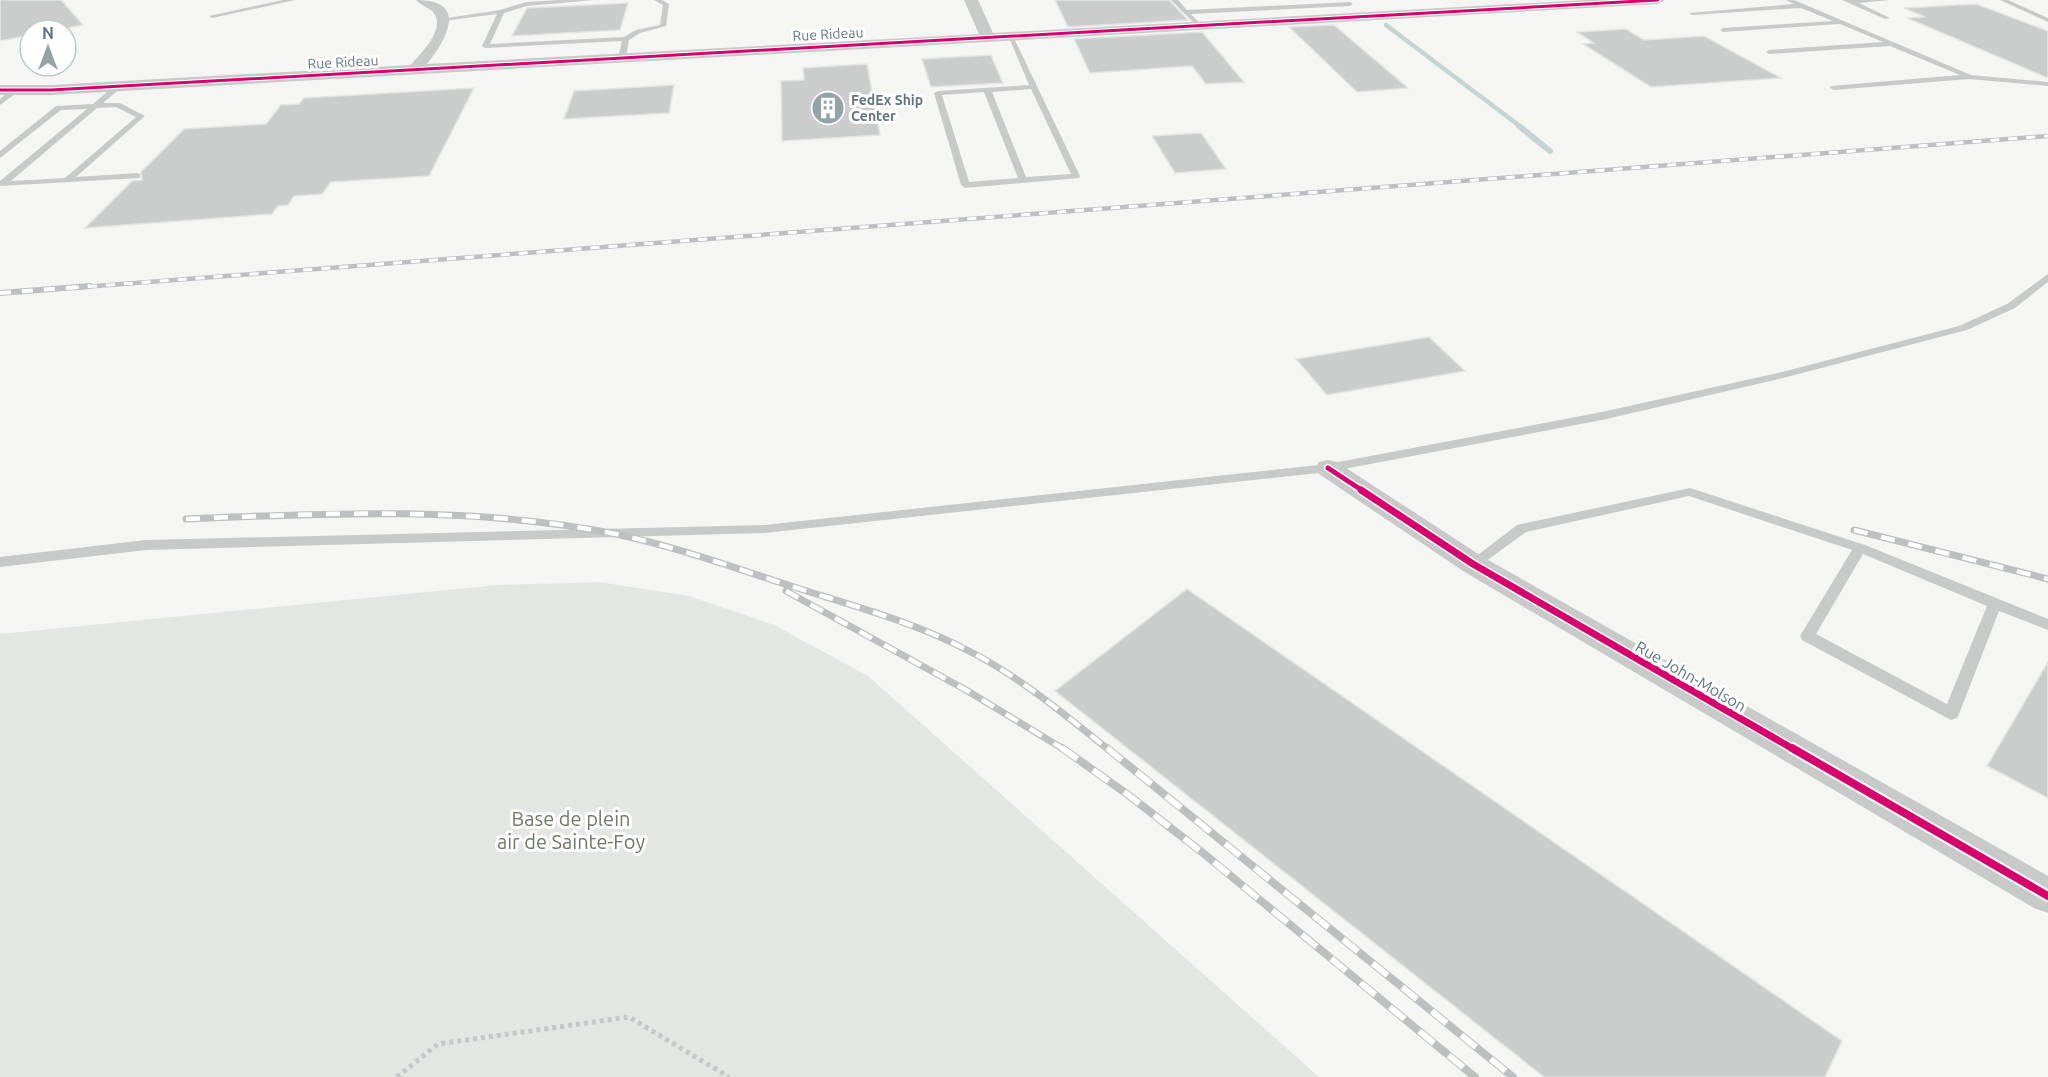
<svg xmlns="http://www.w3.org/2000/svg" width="2048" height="1077" font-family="Ubuntu,sans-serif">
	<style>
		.green { fill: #e4e7e1 }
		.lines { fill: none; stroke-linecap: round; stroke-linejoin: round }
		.stream-far1 { stroke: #c8d3d4; stroke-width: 4.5 }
		.stream { stroke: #c8d3d4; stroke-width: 6 }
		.building { fill: #cbcdcd; stroke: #e4e4e4; stroke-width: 1.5 }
		.path { stroke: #c5c7c8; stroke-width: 5; stroke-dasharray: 4 4; stroke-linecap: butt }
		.service { fill: #c8caca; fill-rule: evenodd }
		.minor { fill: #c8caca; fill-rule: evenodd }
		.rail-far3-casing { stroke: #bdbfc0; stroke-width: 4.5 }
		.rail-far2-casing { stroke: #bdbfc0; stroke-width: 6 }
		.rail-far1-casing { stroke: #bdbfc0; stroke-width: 7 }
		.rail-casing { stroke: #bdbfc0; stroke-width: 8 }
		.rail-far3 { stroke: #fff; stroke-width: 3; stroke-dasharray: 9; stroke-linecap: butt }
		.rail-far2 { stroke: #fff; stroke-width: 4; stroke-dasharray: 11; stroke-linecap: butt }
		.rail-far1 { stroke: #fff; stroke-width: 4.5; stroke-dasharray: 14; stroke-linecap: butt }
		.rail { stroke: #fff; stroke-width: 6; stroke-dasharray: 19; stroke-linecap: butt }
		.cycleway-far3-casing { stroke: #fff; stroke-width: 5 }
		.cycleway-far2-casing { stroke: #fff; stroke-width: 8 }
		.cycleway-far1-casing { stroke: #fff; stroke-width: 10 }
		.cycleway-casing { stroke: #fff; stroke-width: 12 }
		.cycleway-far3 { stroke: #d6006c; stroke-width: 3 }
		.cycleway-far2 { stroke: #d6006c; stroke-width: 5 }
		.cycleway-far1 { stroke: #d6006c; stroke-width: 7 }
		.cycleway { stroke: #d6006c; stroke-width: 8 }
		.labels { text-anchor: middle; stroke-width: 6; stroke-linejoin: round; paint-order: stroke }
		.far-street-label { font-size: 14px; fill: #62777d; stroke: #fff }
		.far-poi-label { font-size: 14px; font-weight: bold; fill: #62777d; stroke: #fff; text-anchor: start }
		.street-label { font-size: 16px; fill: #62777d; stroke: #fff }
		.near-park-label { font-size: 20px; fill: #6d7a65; stroke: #fff }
	</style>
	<rect width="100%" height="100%" fill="#f5f5f4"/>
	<path class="green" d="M599,582l90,14 85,29 94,51 451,401h-1319v-443l498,-49z"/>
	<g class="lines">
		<path class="stream-far1" d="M1386,25l135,102"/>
		<path class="stream" d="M1519,126l31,25"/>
	</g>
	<path class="building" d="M0,0h61l22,25 -28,5h-25v5l-30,6z
		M1055,0h114l19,20 -120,7z
		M628,3l-8,27 -108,6 15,-28z
		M1976,4l72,27v47l-141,-60 18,-1 -21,-9z
		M1334,25l74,63 -51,4 -68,-65z
		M1626,29l18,11 60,-4 77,42 -130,9 -68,-43 11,-1 -17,-11z
		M1202,32l42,50 -38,2 -14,-18 -102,7 -16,-34z
		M991,55l12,28 -72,4 -9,-28z
		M867,64l13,71 -98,6 -1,-60 23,-1 -1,-12z
		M674,85l-5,28 -105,6 10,-28z
		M474,88l-45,88 -98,6 -9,12 -28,2 -6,9 -10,1 -6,8 -187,14 47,-47 10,-1 -1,-8 43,-43 82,-5 15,-19 18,-1 5,-6z
		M1201,133l25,36 -51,4 -23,-37z
		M1429,337l36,34 -138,24 -31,-36z
		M1187,589l655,452 -17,36h-281l-489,-386z
		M2048,662v136l-61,-32z"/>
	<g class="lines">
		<path class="path" d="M397,1077l41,-33 191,-27 100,60"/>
		<path class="service" d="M283,0h12l-83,18 -3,-2z
			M560,0h34l-67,6 -23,7 -14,31 134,-7 12,-7 24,-5 3,-20 -9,-5h8l7,4 -3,22 -26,7 -11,7 -3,18 -4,2 -4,-2 4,-17 -137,7 -3,-2 15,-32 -54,7 -3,-2 60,-9 26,-8z
			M1171,0h7l9,10 163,-8 3,2 -3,2 -159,8 11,12 -3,2z
			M1786,0h8l177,75 77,7v4l-79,-7 -135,11 -4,-2 1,-2 129,-11 -70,-29 -121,8 -3,-2 3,-2 114,-8 -43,-18 -117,8 -3,-2 3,-2 110,-7 -32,-13 -109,7 -3,-2 105,-9z
			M1842,0h48l-31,3 31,15 -5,1z
			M2000,0h8l40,18v4z
			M1008,35l5,1 67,140 -1,2 -114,10 -4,-3 -27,-92 4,-2 91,-6zM1031,89l40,85 -45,3 -34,-85zM984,92l34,86 -49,4 -27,-87z
			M116,84l7,2 -20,17h17l25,13 -69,61 61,-4 3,1v4l-140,8v-5l87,-72 -26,1 -61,48v-7l56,-45 37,-2zM116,107l20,10 -71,61 -54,3 86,-73z
			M12,89l7,2 -19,14v-6z
			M2048,274v8l-33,26 -48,22 -184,48 -181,42 -274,52 -564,61 -618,17 -146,17v-10l146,-17 618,-15 564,-61 274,-52 180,-40 177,-46 48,-22z
			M1690,488l175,57 183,74v11l-49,-19 -40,103 -2,4 -6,2 -149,-80 -2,-4 52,-86 -163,-54 -163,36 -48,35 -5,2 -7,-5 51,-39zM1863,554l124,52 -40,98 -131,-70z"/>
		<path class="minor" d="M416,0c53,0 31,39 11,64l552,-30 -15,-34h14l15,33 593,-33h79l-7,4 -1607,91h-51v-10h51l360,-20c9,-11 33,-33 24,-50 -3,-7 -14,-9 -19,-15z
			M1328,460l9,2 146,95 565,319v37l-14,-5 -571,-337 -144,-97 -4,-6 4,-6z"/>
		<defs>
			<path id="rail-far3" d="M70,288l1978,-152"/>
			<path id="rail-far2" d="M0,293l90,-7"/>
			<path id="rail-far1" d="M186,519c143,-6 289,-13 430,15 61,13 119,34 178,53 59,19 120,35 175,64 51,26 95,63 140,99
				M1854,530l194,49
				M786,591l180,99 99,60"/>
			<path id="rail" d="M1062,748l65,46 76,59 272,224
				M1107,748l406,329"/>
		</defs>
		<use href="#rail-far3" class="rail-far3-casing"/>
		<use href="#rail-far2" class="rail-far2-casing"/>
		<use href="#rail-far1" class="rail-far1-casing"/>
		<use href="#rail" class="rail-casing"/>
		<use href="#rail-far3" class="rail-far3"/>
		<use href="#rail-far2" class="rail-far2"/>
		<use href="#rail-far1" class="rail-far1"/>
		<use href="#rail" class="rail"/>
		<defs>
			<path id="cycleway-far3" d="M0,90h51l1607,-90"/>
			<path id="cycleway-far2" d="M1328,468l35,23"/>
			<path id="cycleway-far1" d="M1361,490l112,74 322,186"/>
			<path id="cycleway" d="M1792,748l256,148"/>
		</defs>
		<use href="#cycleway-far3" class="cycleway-far3-casing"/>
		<use href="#cycleway-far2" class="cycleway-far2-casing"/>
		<use href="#cycleway-far1" class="cycleway-far1-casing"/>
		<use href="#cycleway" class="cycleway-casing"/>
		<use href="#cycleway-far3" class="cycleway-far3"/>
		<use href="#cycleway-far2" class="cycleway-far2"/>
		<use href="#cycleway-far1" class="cycleway-far1"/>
		<use href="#cycleway" class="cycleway"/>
	</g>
	<defs>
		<symbol id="building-disc" viewBox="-11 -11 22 22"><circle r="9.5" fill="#95a3a7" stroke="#fff"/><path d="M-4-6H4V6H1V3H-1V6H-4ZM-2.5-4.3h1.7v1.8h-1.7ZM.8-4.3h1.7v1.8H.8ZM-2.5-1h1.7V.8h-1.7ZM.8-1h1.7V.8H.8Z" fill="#fff"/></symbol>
	</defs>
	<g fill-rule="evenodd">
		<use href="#building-disc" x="809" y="89" width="38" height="38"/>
	</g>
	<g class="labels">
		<g class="far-street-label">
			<text transform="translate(828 34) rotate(-3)" y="5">Rue Rideau</text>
			<text transform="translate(343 62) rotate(-3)" y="5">Rue Rideau</text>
		</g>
		<g class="far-poi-label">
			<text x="851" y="105">FedEx Ship<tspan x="851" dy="16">Center</tspan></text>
		</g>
		<g class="street-label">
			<text transform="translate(1691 676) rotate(30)" y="6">Rue John-Molson</text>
		</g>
		<g class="near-park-label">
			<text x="571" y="826">Base de plein<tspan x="571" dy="23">air de Sainte-Foy</tspan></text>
		</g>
	</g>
	<g transform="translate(48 48)"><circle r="28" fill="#ffffff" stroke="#c0c9cb" stroke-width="1.5"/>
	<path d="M0-4.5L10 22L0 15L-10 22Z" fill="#95a3a7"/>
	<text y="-9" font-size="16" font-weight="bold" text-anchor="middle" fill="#62777d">N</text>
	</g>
</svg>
